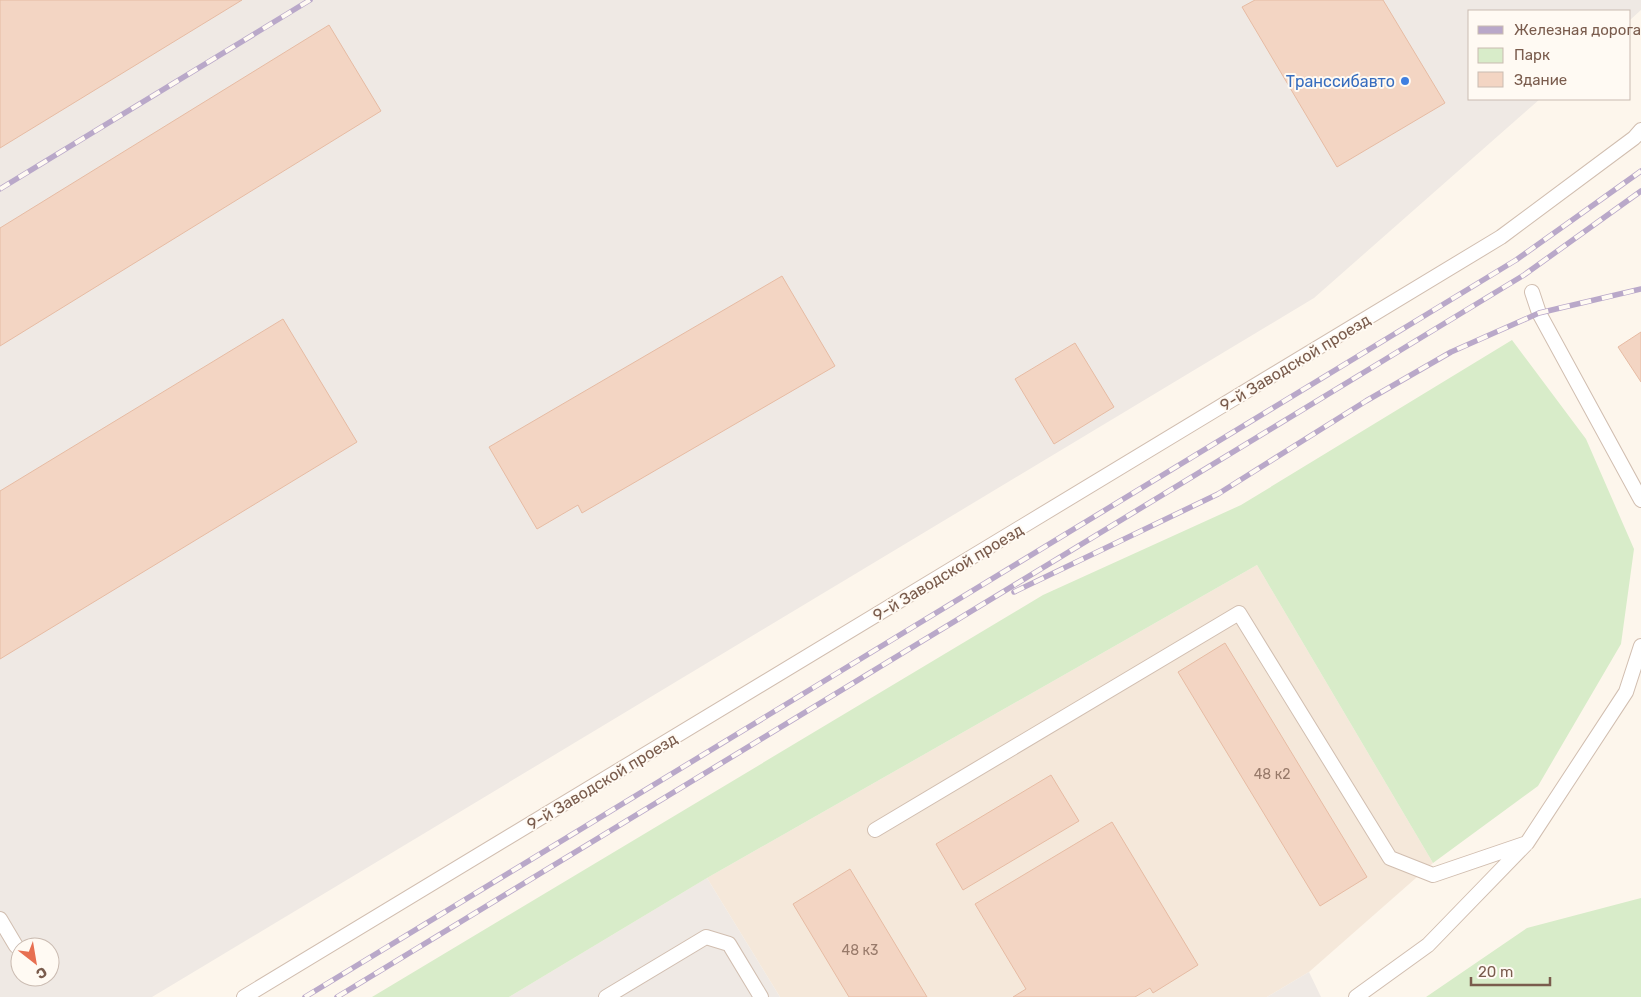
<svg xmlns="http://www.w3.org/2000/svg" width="1641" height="997" font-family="Rubik,sans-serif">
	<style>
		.residential { fill: #f5e8da }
		.industrial { fill: #efe9e4; fill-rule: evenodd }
		.green { fill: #d8ecc9 }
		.building { fill: #f3d5c3; stroke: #e6bba3 }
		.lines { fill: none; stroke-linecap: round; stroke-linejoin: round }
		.service-casing { stroke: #d1beb0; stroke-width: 16 }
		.service { stroke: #fff; stroke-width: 14 }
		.rail-casing { stroke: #b9a8c9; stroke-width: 5.5 }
		.rail { stroke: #fffaf3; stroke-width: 4; stroke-dasharray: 11; stroke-linecap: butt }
		.shop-dot { fill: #3f7fe0; stroke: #fffaf3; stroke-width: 2 }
		.labels { text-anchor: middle; stroke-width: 4; stroke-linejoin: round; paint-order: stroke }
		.number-label { font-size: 14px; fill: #987a6a }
		.shop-label { font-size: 16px; fill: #366cbe; stroke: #fffaf3; text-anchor: end }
		.street-label { font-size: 16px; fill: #7a5c4d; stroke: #fffaf3 }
	</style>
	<rect width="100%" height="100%" fill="#fdf6ec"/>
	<path class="residential" d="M1257,565l176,298 -124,109 -42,25h-487l-73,-119z"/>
	<path class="industrial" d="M0,0h1641v10l-11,10v-9h-160v88h70l-226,199 -1162,699h-152zM20,947h30v30h-30z
		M707,878l73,119h-271z
		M1309,972l12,25h-54z"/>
	<path class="green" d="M1512,340l74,99 48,110 -13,95 -83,142 -105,77 -176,-298 -550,313 -198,119h-137l671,-402 198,-90z
		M1641,898v99h-215l101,-69z"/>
	<path class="building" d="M0,0h242l-242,148z
		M1255,0h128l62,103 -108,64 -95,-160z
		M329,25l52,86 -381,235v-118z
		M782,276l53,90 -253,147 -4,-8 -41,24 -48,-82z
		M283,319l74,123 -357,217v-168z
		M1641,332v50l-23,-35z
		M1075,343l39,64 -60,37 -39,-65z
		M1225,643l142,234 -47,29 -142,-234z
		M1051,775l28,46 -116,69 -27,-46z
		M1112,822l86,143 -45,28 -3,-5 -15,9h-122l13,-8 -51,-85z
		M850,869l77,128h-78l-56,-93z"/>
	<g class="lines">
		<defs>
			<path id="service" d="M1532,292l7,21 102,187
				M875,830l364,-217 151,245 43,17 94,-32
				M0,919l16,27
				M244,997l1257,-760 133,-99 7,-8
				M606,997l100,-60 23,7 32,53
				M1356,997l72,-52 99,-102 99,-151 15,-46"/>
		</defs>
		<use href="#service" class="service-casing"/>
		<use href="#service" class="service"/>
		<defs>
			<path id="rail" d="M0,189l310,-189
				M1014,592l204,-98 148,-93 85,-49 88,-39 102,-24
				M305,997l1211,-737 125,-89
				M337,997l1187,-722 117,-84"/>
		</defs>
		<use href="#rail" class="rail-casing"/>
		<use href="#rail" class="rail"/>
	</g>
	<circle class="shop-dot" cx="1405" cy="81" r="5"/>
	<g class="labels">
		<g class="number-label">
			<text x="1272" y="779">48 к2</text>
			<text x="860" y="955">48 к3</text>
		</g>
		<g class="shop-label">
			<text x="1395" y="87">Транссибавто</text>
		</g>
		<g class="street-label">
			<text transform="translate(1295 362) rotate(-31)" y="6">9-й Заводской проезд</text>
			<text transform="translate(948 572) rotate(-31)" y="6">9-й Заводской проезд</text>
			<text transform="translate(602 781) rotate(-31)" y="6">9-й Заводской проезд</text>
		</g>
	</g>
	<rect x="1468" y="10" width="162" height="90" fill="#fffaf3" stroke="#cabbb1"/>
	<rect x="1478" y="26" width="25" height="8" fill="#b9a8c9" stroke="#cabbb1"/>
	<text x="1514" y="35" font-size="15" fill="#7a5c4d">Железная дорога</text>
	<rect x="1478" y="48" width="25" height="15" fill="#d8ecc9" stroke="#cabbb1"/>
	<text x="1514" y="60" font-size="15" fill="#7a5c4d">Парк</text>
	<rect x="1478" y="72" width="25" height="15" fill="#f3d5c3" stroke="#cabbb1"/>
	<text x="1514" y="85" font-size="15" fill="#7a5c4d">Здание</text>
	<g transform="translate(35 962) rotate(149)"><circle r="24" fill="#fffaf3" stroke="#cabbb1"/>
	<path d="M0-4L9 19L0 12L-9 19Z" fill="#e76f51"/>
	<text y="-8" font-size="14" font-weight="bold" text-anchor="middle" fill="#7a5c4d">С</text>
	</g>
	<path d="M1471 977v8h79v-8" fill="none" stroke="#7a5c4d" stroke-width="2.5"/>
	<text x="1478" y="977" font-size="15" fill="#7a5c4d" stroke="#fffaf3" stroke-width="4" paint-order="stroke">20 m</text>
</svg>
